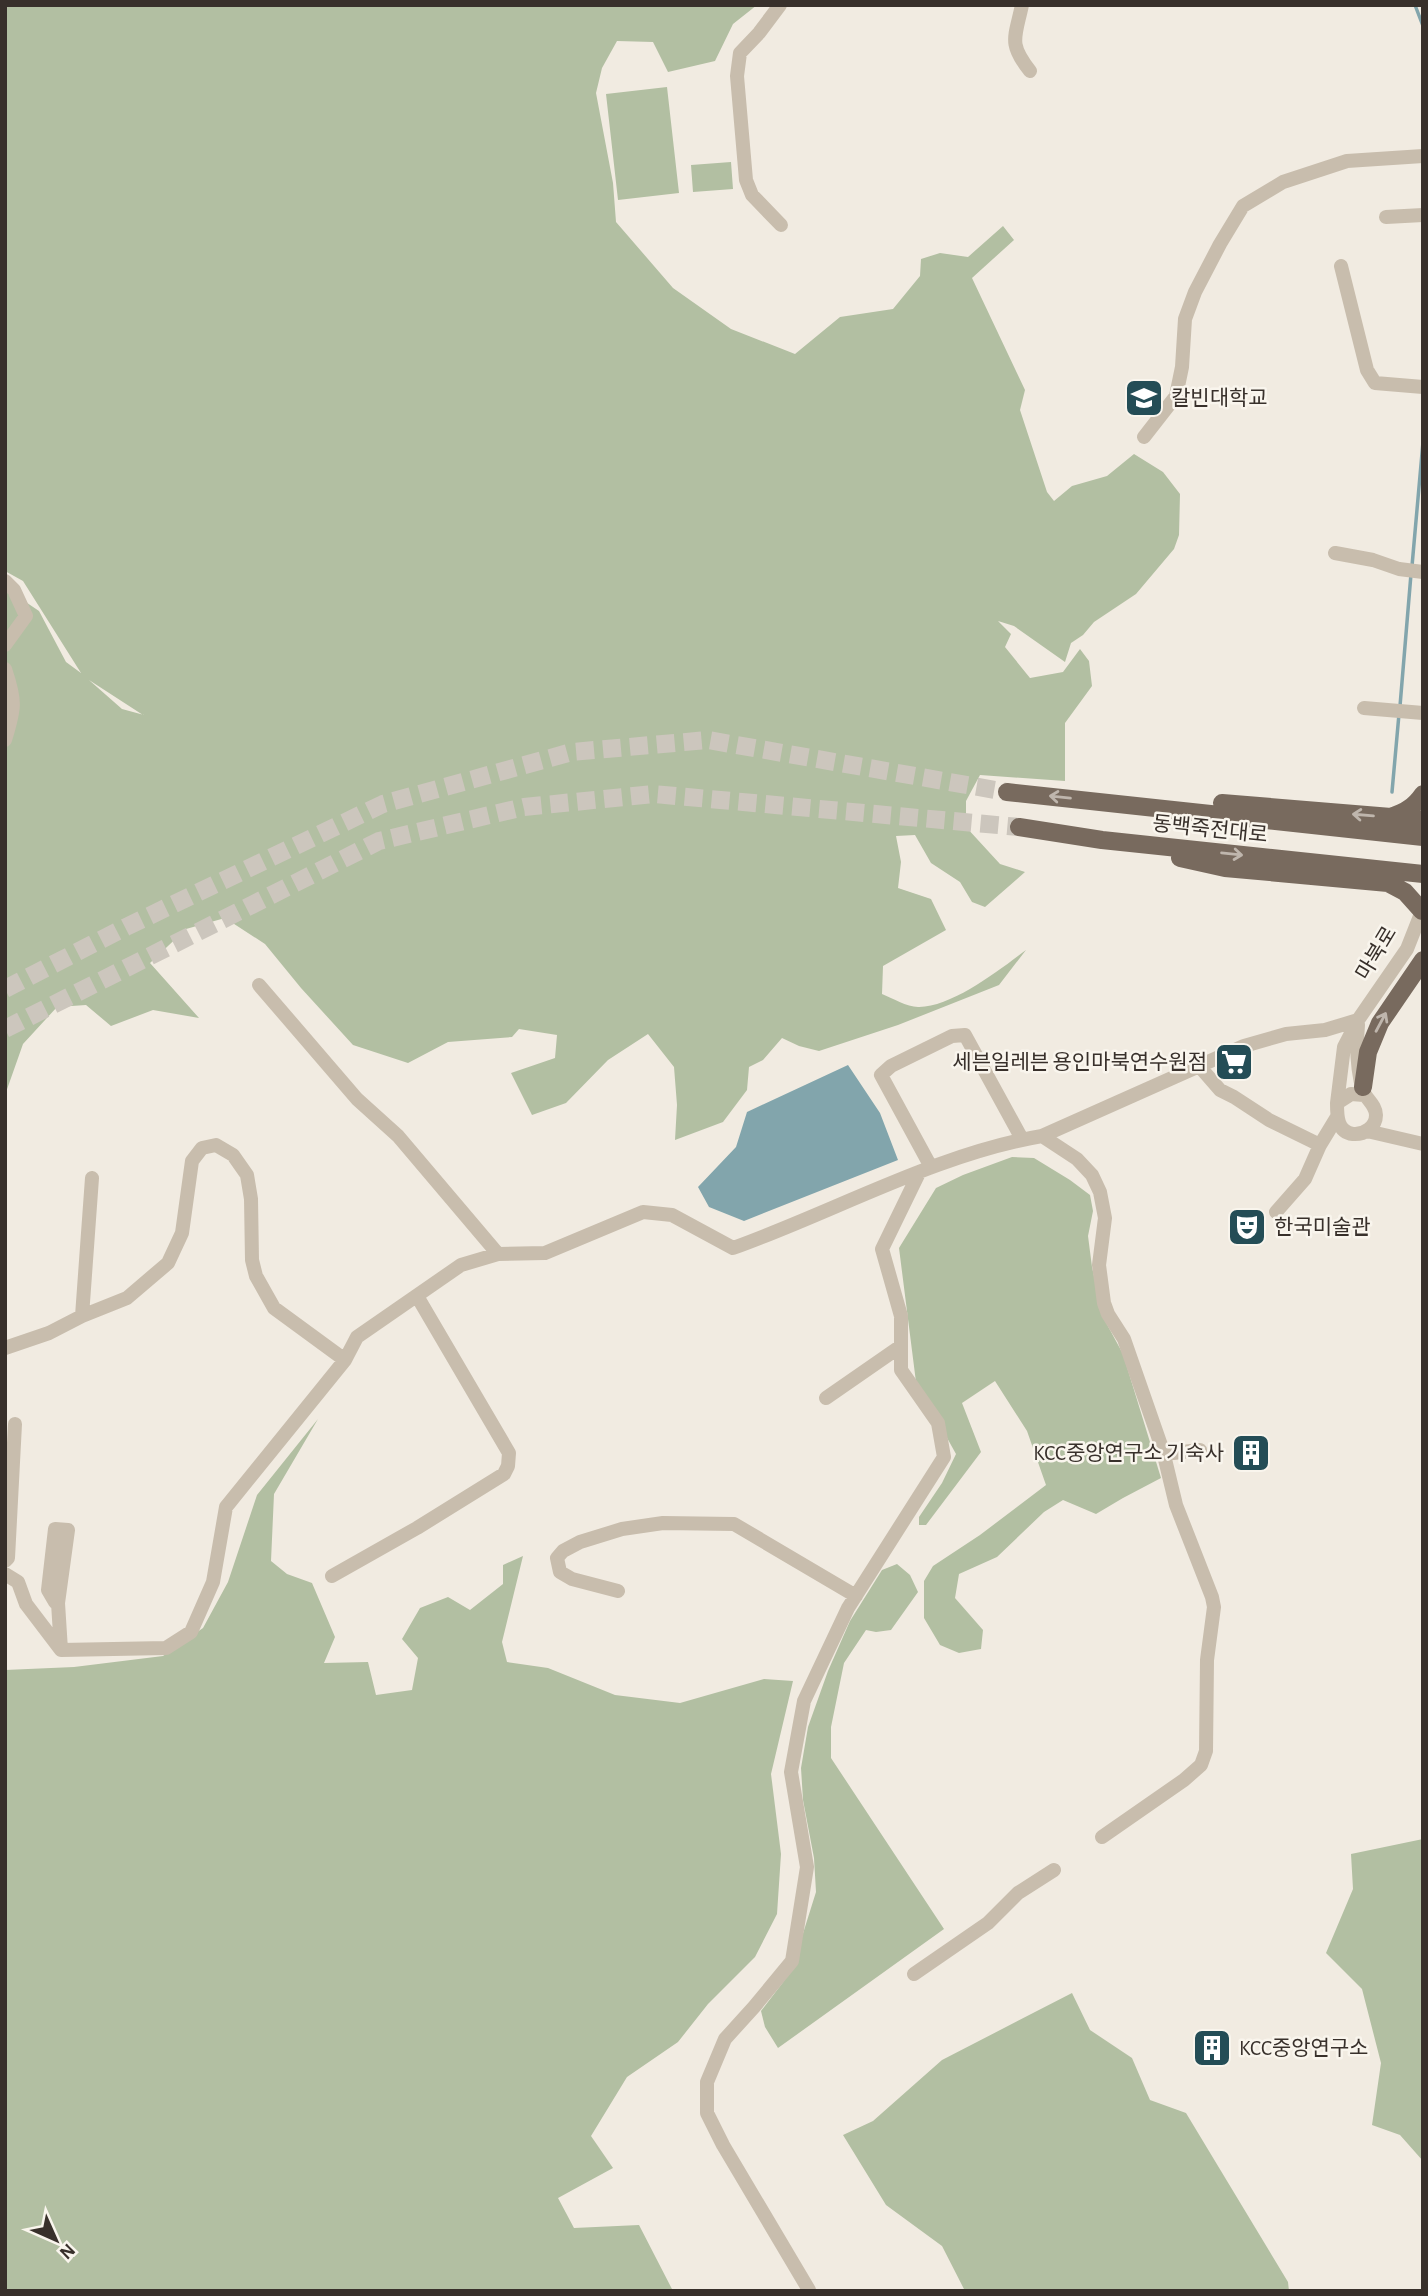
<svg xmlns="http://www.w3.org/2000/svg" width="1428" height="2296" font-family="'Alegreya Sans','Noto Sans KR',sans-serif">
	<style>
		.green { fill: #b2bfa2; fill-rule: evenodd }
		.water { fill: #82a5ac }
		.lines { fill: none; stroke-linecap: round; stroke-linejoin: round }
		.stream { stroke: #82a5ac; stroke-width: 3.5 }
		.major-tunnel { stroke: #ccc6bd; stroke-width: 18; stroke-dasharray: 18 9; stroke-linecap: butt }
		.minor { stroke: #c8bdad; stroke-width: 14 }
		.major { stroke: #786a5e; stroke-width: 18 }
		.oneway { stroke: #bfb6ad }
		.labels { text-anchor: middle; stroke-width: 5; stroke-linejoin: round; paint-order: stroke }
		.poi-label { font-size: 21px; fill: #38302b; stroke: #f9f5ed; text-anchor: start }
		.street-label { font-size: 21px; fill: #38302b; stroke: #f9f5ed }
	</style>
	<rect width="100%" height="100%" fill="#f1ebe1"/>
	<path class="green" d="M5,5h752l-24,19 -18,37 -47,11 -15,-30 -36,-1 -15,27 -6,25 17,90 3,39 57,66 58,41 64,25 45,-37 53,-8 27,-33 1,-17 19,-6 28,4 35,-31 11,14 -42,38 53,112 -5,20 27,82 7,9 18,-15 35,-10 27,-22 29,18 17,22 -1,41 -5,14 -38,45 -42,28 -11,13 -12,8 -6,19 -51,-36 -16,-5 13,13 -6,13 25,31 33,-6 17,-23 9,12 3,25 -27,37v58l-85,-6 -14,26v26l34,37 25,8 -40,35 -13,-5 -12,-20 -29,-19 -16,-28 -19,1 5,26 -3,26 33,11 15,31 -63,36 -1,28c10,4 25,13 36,13 33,1 83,-38 108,-57l-27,35 -101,40 -79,26 -20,-5 -17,-8 -19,22 -14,7 -2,23 -24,32 -48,18 2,-35 -3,-38 -26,-33 -40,26 -42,43 -34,12 -21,-42 44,-15 2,-23 -38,-6 -7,8 -64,5 -40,21 -55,-18 -52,-57 -36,-44 -40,-26 -39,11 -36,34 49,55 -46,-8 -42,16 -25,-21 -29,2 -34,37 -18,51v-507l34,23 27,51 15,11 -58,-92 -18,-10zM89,680l54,35h1l-22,-6z
		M667,87l12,106 -61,7 -12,-106z
		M731,162l2,27 -40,3 -2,-27z
		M1012,1157l22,1 36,22 20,15 3,16 -5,25 4,31 11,50 20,37 38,124 -38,20 -27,16 -33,-14 -19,12 -47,45 -38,17 -4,24 28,32 -2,19 -22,4 -19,-8 -16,-27v-37l9,-15 47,-31 66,-50 -19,-54 -32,-50 -33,22 19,49 -55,73h-7v-8l23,-34 14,-29 -40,-72 -17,-134 37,-60 27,-13z
		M318,1419l-44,75 -3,67 16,13 25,9 23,54 -11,26 44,-1 8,33 36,-5 6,-32 -16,-19 18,-31 28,-11 22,13 33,-26v-19l20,-9 -21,86 5,20 41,6 67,27 65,8 84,-24 29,2 -22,93 10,80 -4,60 -22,43 -47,47 -30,38 -51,35 -36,59 22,32 -55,30 16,30 65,-3 34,66h-668v-621l69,-3 89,-11 40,-28 25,-46 29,-87z
		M897,1564l13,11 8,17 -27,38 -15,2 -10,-2 -22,33 -13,64v31l113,171 -166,119 -13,-21 -4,-16 23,-30 16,-38 16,-51 -2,-34 -11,-58 -2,-32 7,-41 20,-56 22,-50 32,-51z
		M1423,1839v322l-23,-26 -28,-10 9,-62 -19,-74 -36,-36 27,-64 -2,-35z
		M1072,1993l18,37 42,28 18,42 36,13 102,169 1,9h-324l-23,-45 -56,-41 -43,-70 30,-14 69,-61z"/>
	<path class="water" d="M848,1065l32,48 18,47 -154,61 -35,-14 -11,-20 38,-40 11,-35z"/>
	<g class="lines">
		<path class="stream" d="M1415,5l8,21
			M1412,566l11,-124
			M1400,706l11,-132
			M1392,792l7,-78"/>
		<path class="major-tunnel" d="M5,989l121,-62 257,-123 189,-52 136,-12 299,52
			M5,1029l374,-188 145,-34 130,-13 365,33"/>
		<path class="minor" d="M780,5l-21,28 -19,20 -3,23 9,104 6,15 29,30
			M1022,5c-7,33 -14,38 8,66
			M1386,217l37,-2
			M1341,266l26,104 8,13 48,4
			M1144,437l32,-41 6,-29 3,-48 10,-27 25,-48 23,-38 40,-24 64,-21 76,-5
			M1335,553l38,7 26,9 24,3
			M5,581l9,9 12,26 -21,29
			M5,669c11,32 10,39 0,71
			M1364,708l59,5
			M259,985l98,114 41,37 100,118
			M1358,1025c-2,23 -1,44 5,66 3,8 13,14 13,24 0,12 -12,20 -23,19 -16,-2 -16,-18 -16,-31l14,-9 13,1
			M1200,1067l20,23 14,7 35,23 51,25
			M1337,1103l7,-56 14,-27 49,-71 15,-38 1,-7
			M1367,1131l56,13
			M1042,1136l35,23 15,16 8,17 5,26 -6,47 5,38 4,11 16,25 39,112 13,54 36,92 2,10 -7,53 -1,91 -5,14 -17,15 -82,57
			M931,1167l-50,-92 10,-9 61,-30 13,-1 57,104
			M1276,1212l29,-33 15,-34 17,-28
			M82,1316l10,-138
			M5,1348l44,-15 33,-17 45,-18 41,-35 14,-30 10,-72 10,-13 14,-3 17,10 14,20 4,24 1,61 4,16 18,32 71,52
			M826,1398l75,-52
			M1164,1454l36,-4
			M5,1561l3,-3 7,-134
			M5,1574l13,8 8,22 35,46 -3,-47 10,-73 -13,-1 -7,61 7,12 3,1
			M332,1576l85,-48 87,-54 4,-8 1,-13 -92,-157
			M618,1591l-46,-12 -12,-7 -3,-14 6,-7 17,-9 42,-13 41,-6 71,1 122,72
			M61,1650l105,-2 25,-16 22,-50 13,-75 119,-147 12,-23 104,-72 37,-11 47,-1 98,-41 29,3 61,33c101,-36 203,-94 309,-112l202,-90 42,-12 39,-4 33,-10
			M914,1974l74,-51 30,-30 36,-23
			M809,2290l-86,-145 -16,-32v-31l18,-43 29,-32 38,-46 15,-94 -16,-95 13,-71 44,-93 96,-151 -6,-34 -37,-53v-54l-19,-67 37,-76"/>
		<path class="major" d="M1007,792l416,45
			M1222,803l169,14c14,-5 23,-10 32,-23
			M1391,817l32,3
			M1019,827l83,13 321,34
			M1180,858l45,10 163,15 17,9 17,19
			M1363,1087l5,-35 12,-29 43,-63"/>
	</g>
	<defs><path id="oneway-shaft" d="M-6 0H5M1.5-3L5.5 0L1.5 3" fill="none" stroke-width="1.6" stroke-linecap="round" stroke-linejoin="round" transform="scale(1.75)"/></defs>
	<g class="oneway">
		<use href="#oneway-shaft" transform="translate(1060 797) rotate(-174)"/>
		<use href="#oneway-shaft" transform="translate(1363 815) rotate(-175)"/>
		<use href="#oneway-shaft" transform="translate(1232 854) rotate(6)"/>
		<use href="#oneway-shaft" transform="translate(1381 1022) rotate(-62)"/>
	</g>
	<defs>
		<symbol id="university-square" viewBox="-11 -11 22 22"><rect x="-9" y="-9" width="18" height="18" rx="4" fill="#244d56" stroke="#f9f5ed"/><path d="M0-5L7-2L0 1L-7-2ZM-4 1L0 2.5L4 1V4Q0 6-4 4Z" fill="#fff"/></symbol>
		<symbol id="supermarket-square" viewBox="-11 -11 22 22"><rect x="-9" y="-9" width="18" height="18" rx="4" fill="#244d56" stroke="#f9f5ed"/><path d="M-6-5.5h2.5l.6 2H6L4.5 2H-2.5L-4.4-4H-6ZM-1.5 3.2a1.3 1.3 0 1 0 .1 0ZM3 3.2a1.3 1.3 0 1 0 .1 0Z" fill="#fff"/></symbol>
		<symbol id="theatre-square" viewBox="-11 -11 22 22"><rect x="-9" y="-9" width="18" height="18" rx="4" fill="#244d56" stroke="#f9f5ed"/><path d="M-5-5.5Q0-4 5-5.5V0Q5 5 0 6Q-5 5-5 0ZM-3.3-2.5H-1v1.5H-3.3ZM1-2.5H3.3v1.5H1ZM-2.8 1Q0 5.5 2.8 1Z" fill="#fff"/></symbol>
		<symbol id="building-square" viewBox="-11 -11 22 22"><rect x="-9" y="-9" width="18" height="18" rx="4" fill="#244d56" stroke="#f9f5ed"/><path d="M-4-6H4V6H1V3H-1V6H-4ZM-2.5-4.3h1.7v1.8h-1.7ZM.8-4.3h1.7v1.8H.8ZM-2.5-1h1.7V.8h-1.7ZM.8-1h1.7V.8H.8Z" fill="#fff"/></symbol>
	</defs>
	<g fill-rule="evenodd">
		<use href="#university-square" x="1122" y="376" width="44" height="44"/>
		<use href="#supermarket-square" x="1212" y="1040" width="44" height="44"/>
		<use href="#theatre-square" x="1225" y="1205" width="44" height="44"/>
		<use href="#building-square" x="1229" y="1431" width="44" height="44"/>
		<use href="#building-square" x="1190" y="2026" width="44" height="44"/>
	</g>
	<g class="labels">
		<g class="poi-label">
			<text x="1171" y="405">칼빈대학교</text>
			<text x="1207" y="1069" text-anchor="end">세븐일레븐 용인마북연수원점</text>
			<text x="1274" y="1234">한국미술관</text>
			<text x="1224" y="1460" text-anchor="end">KCC중앙연구소 기숙사</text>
			<text x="1239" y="2055">KCC중앙연구소</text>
		</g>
		<g class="street-label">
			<text transform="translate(1210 829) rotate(6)" y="7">동백죽전대로</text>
			<text transform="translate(1376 953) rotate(-59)" y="7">마북로</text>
		</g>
	</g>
	<rect width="1428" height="2296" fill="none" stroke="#38302b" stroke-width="14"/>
	<g transform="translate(56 2240) rotate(135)" stroke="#f9f5ed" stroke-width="5" paint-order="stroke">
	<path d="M0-5L12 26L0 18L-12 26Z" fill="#38302b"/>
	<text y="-10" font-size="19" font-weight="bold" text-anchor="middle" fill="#38302b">N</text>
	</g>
</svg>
